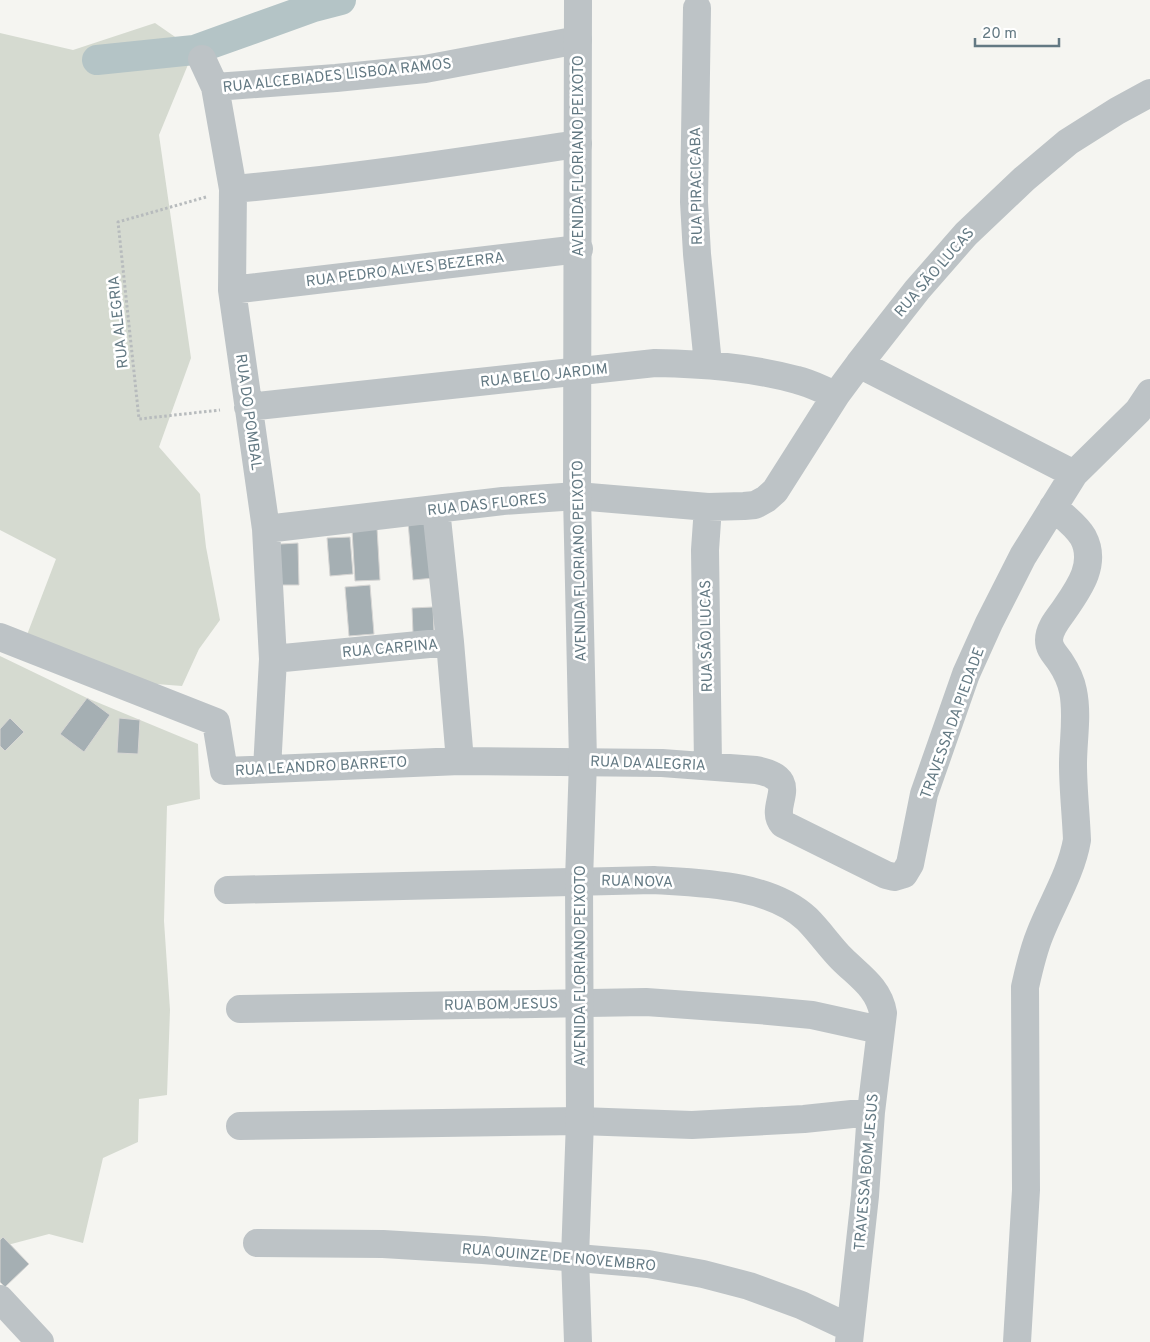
<svg xmlns="http://www.w3.org/2000/svg" width="1150" height="1342" font-family="Overpass,sans-serif">
	<style>
		.green { fill: #d5dad0 }
		.lines { fill: none; stroke-linecap: round; stroke-linejoin: round }
		.canal { stroke: #b4c4c6; stroke-width: 30 }
		.building { fill: #a5afb3; stroke: #d7d6d4 }
		.path { stroke: #b7bbbd; stroke-width: 3; stroke-dasharray: 2.5 2.5; stroke-linecap: butt }
		.minor { stroke: #bdc3c6; stroke-width: 28 }
		.tertiary { stroke: #bdc3c6; stroke-width: 28 }
		.labels { text-anchor: middle; stroke-width: 5; stroke-linejoin: round; paint-order: stroke }
		.street-label { font-size: 15px; fill: #637983; stroke: #fff }
	</style>
	<rect width="100%" height="100%" fill="#f5f5f1"/>
	<path class="green" d="M155,23l39,27 -35,85 32,223 -32,89 41,47 6,53 14,73 -21,29 -17,37 -91,-7 -66,-39 31,-81 -56,-29v-497l73,17z
		M0,656l87,42 111,46 2,55 -33,7 -3,115 6,89 -3,85 -28,4 -1,43 -35,16 -20,85 -34,-9 -49,13z"/>
	<g class="lines">
		<path class="canal" d="M97,60l97,-10 120,-43 27,-7"/>
	</g>
	<path class="building" d="M429,520l5,58 -21,2 -5,-58z
		M377,528l3,52 -25,1 -3,-51z
		M350,537l3,37 -23,2 -3,-38z
		M298,543l1,42h-18l-1,-41z
		M370,585l4,49 -25,2 -4,-49z
		M433,607l1,25 -21,1 -1,-25z
		M87,698l23,17 -26,37 -24,-18z
		M10,718l14,14 -19,19 -5,-5v-17z
		M119,718l21,2 -2,34 -21,-1z
		M3,1237l26,27 -24,23 -5,-5v-42z"/>
	<g class="lines">
		<path class="path" d="M206,197l-88,25 21,197 81,-9"/>
		<path class="minor" d="M697,8l-3,194 3,52 11,110
			M202,59l13,28 18,102 -1,101 34,239 7,130 -6,110
			M215,87l121,-9 89,-9 153,-29
			M233,189c116,-10 230,-28 345,-45
			M232,290l347,-41
			M859,364l215,110
			M248,407l407,-44c49,1 94,4 142,17 13,3 26,10 39,15
			M436,509l14,133
			M266,529l237,-28 74,-5 131,11 36,-1 11,-1 11,-6 9,-8 61,-96 23,-31 58,-74 49,-56 58,-55 44,-37 49,-31 33,-18
			M0,637l216,85 8,49 236,-10 202,2 94,7c49,9 11,36 27,54l103,51 8,2 10,-3 6,-10 14,-70 42,-120 23,-51 34,-67 51,-82 64,-63 12,-18
			M273,659l177,-17 10,119
			M708,765l-3,-215 3,-43
			M228,890l426,-10c48,3 116,4 153,39 13,13 23,28 35,40 17,17 37,29 41,54l-12,99 -6,84 -16,146
			M240,1009l406,-7 112,8 54,5 68,15
			M240,1126l340,-5 112,4 112,-6 67,-7
			M257,1243l126,1 100,6 165,14 55,10 46,12 52,19 49,23
			M0,1299l40,43
			M1017,1342l9,-152 -1,-203c4,-18 8,-36 15,-53 12,-31 31,-60 37,-94 -1,-25 -4,-51 -4,-76 0,-24 5,-49 0,-73 -2,-10 -6,-19 -12,-28 -5,-8 -12,-13 -12,-23 0,-10 7,-19 13,-27 15,-22 36,-48 21,-76 -7,-12 -20,-21 -30,-30"/>
		<path class="tertiary" d="M578,0l-1,496 6,265 -4,119 1,241 -5,136 3,85"/>
	</g>
	<g class="labels">
		<g class="street-label">
			<text transform="translate(337 75) rotate(-6)" y="5">RUA ALCEBIADES LISBOA RAMOS</text>
			<text transform="translate(578 156) rotate(-90)" y="5">AVENIDA FLORIANO PEIXOTO</text>
			<text transform="translate(696 186) rotate(-91)" y="5">RUA PIRACICABA</text>
			<text transform="translate(405 269) rotate(-7)" y="5">RUA PEDRO ALVES BEZERRA</text>
			<text transform="translate(934 272) rotate(-49)" y="5">RUA SÃO LUCAS</text>
			<text transform="translate(118 322) rotate(-96)" y="5">RUA ALEGRIA</text>
			<text transform="translate(544 375) rotate(-6)" y="5">RUA BELO JARDIM</text>
			<text transform="translate(249 412) rotate(82)" y="5">RUA DO POMBAL</text>
			<text transform="translate(487 504) rotate(-6)" y="5">RUA DAS FLORES</text>
			<text transform="translate(579 561) rotate(-91)" y="5">AVENIDA FLORIANO PEIXOTO</text>
			<text transform="translate(706 636) rotate(-91)" y="5">RUA SÃO LUCAS</text>
			<text transform="translate(390 648) rotate(-5)" y="5">RUA CARPINA</text>
			<text transform="translate(952 723) rotate(-70)" y="5">TRAVESSA DA PIEDADE</text>
			<text transform="translate(648 763) rotate(2)" y="5">RUA DA ALEGRIA</text>
			<text transform="translate(321 766) rotate(-3)" y="5">RUA LEANDRO BARRETO</text>
			<text transform="translate(637 881) rotate(1)" y="5">RUA NOVA</text>
			<text transform="translate(580 966) rotate(-90)" y="5">AVENIDA FLORIANO PEIXOTO</text>
			<text transform="translate(501 1004) rotate(-1)" y="5">RUA BOM JESUS</text>
			<text transform="translate(866 1172) rotate(-85)" y="5">TRAVESSA BOM JESUS</text>
			<text transform="translate(559 1257) rotate(5)" y="5">RUA QUINZE DE NOVEMBRO</text>
		</g>
	</g>
	<path d="M975 38v8h84v-8" fill="none" stroke="#637983" stroke-width="2.5"/>
	<text x="982" y="38" font-size="15" fill="#637983" stroke="#ffffff" stroke-width="4" paint-order="stroke">20 m</text>
</svg>
